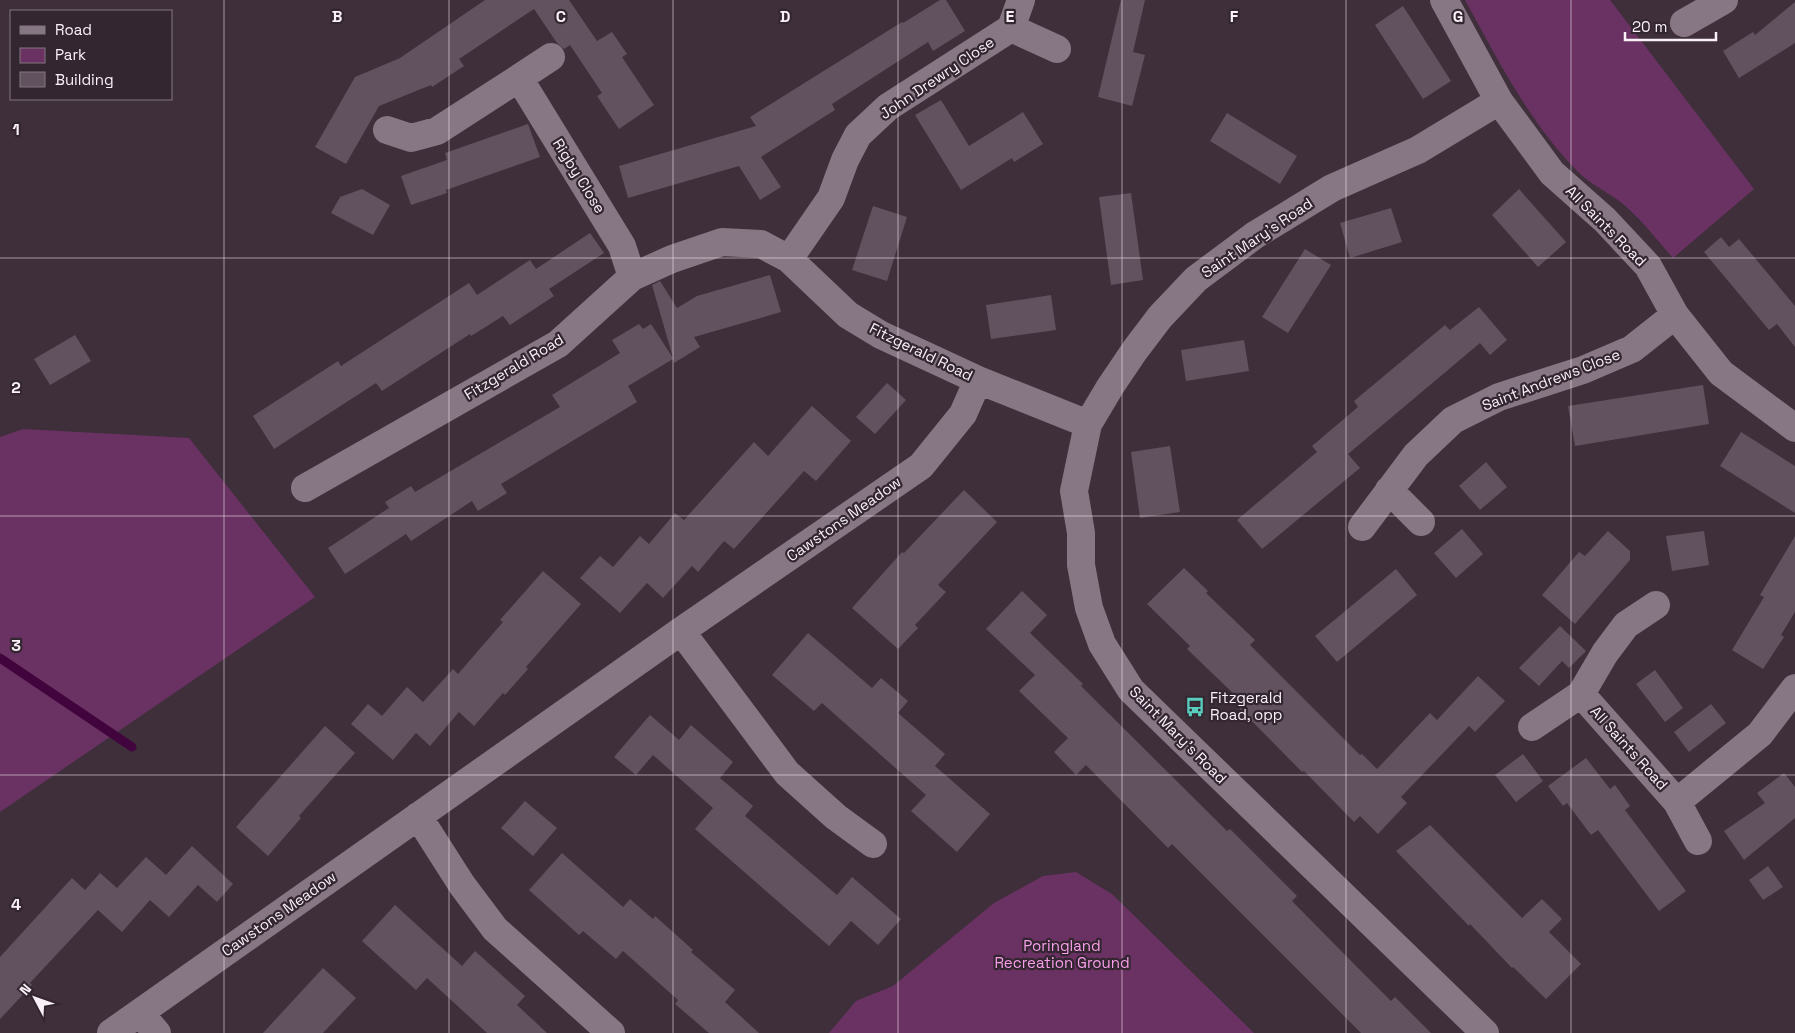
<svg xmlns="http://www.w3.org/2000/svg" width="1795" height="1033" font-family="'Space Grotesk',sans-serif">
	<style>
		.green { fill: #6a3262 }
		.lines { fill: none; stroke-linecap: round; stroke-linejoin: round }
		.stream { stroke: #42043c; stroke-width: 9 }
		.building { fill: #62525f }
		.minor { stroke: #877683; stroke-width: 28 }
		.grid { fill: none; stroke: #faf1f8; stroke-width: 1; stroke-opacity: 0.55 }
		.labels { text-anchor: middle; stroke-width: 4.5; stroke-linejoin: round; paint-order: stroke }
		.street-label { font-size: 15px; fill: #faf1f8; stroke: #332631 }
		.poi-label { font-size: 15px; fill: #faf1f8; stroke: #332631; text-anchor: start }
		.park-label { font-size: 15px; fill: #fa9feb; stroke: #332631 }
		.grid-label { font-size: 16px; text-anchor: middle; font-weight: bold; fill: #faf1f8; stroke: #332631; stroke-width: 4.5; stroke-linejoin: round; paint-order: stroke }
	</style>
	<rect width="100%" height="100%" fill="#3e2f3b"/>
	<path class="green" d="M1465,0h145l144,189 -81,69c-17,-19 -34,-42 -55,-58 -13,-9 -29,-17 -40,-28 -49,-50 -80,-112 -113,-172z
		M23,429l166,9 126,159 -315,215v-375z
		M1076,872l36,22 142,139h-425l27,-32 37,-15 101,-83 49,-27z"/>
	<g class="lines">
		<path class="stream" d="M0,658l132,89"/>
	</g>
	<path class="building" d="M485,0h84l28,41 15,-9 15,22 -5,3 32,48 -35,24 -22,-33 5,-3 -32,-48 -6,4 -7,-6 -23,-34 -75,50 5,7 -32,21 -1,-2 -52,21 -33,58 -31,-17 40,-70 45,-19z
		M940,0h6l19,31 -32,20 -5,-9 -96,62 3,6 -74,47 20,30 -21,13 -21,-34 -111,32 -9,-32 137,-40 -6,-9 152,-95 1,1z
		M1121,0h24l-12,52 12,3 -13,51 -34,-9z
		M1795,2v41l-56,35 -16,-27 30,-19 2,3z
		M1403,6l48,75 -28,18 -48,-74z
		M941,100l28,46 54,-34 20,32 -29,18 -2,-4 -51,32 -46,-75z
		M1227,113l70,43 -17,28 -70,-43z
		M528,124l12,33 -94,33 1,3 -36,12 -10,-29 46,-16 -2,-7z
		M362,189l28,16 -17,30 -42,-22 9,-16z
		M1519,189l47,53 -28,25 -46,-52z
		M1131,193l12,87 -32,5 -12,-88z
		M873,206l34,11 -20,64 -35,-11z
		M1391,208l11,34 -52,16 -10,-35z
		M590,233l14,20 -55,36 5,7 -44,29 -7,-9 -32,20 -1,-2 -88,57 -6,-8 -102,66 -21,-33 85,-55 3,5 128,-83 8,12 53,-35 6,9z
		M1721,237l8,10 10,-8 56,67v41l-18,-23 -8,6 -65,-78z
		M1305,249l26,16 -43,68 -26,-16z
		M770,275l11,37 -87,25 6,10 -26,16 -1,-4 -45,27 9,16 -136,82 6,9 -29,18 -6,-10 -61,40 -5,-7 -61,40 -17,-26 61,-40 -4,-6 26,-16 4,6 145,-85 -8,-12 68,-42 -8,-13 27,-16 4,5 8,-5 22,34 -21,-73 8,-4 17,27 20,-12z
		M1051,295l5,35 -65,9 -5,-34z
		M1479,307l28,33 -17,15 -10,-12 -132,111 12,14 -98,81 -25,-29 80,-68 -5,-6 46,-39 -4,-6 91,-76 5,5z
		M75,335l16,26 -41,24 -16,-26z
		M1244,340l5,31 -63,10 -5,-31z
		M887,383l19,17 -31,34 -19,-17z
		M1703,385l6,39 -134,22 -7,-40z
		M812,406l39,35 -35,40 -12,-10 -70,78 -10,-8 -26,31 -6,-6 -29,32 -16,-15 -27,30 -40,-35 20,-22 13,11 27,-31 9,8 26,-31 9,7 70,-78 14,14z
		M1741,432l54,34v47l-75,-47z
		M1170,446l10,66 -40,6 -9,-66z
		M1486,462l21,25 -27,23 -21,-24z
		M964,490l33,32 -59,63 8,7 -31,33 3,3 -20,21 -46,-41 50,-56 2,1z
		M1462,529l21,25 -27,24 -22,-25z
		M1608,531l22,20v9l-55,64 -33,-29 37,-43 6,4z
		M1704,531l5,34 -37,6 -6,-35z
		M1795,536v76l-14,23 3,2 -21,32 -31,-19 32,-53 -4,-2z
		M1184,568l24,23 -2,2 49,47 -5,5 110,110 2,-1 15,15 53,-56 7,7 41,-44 27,25 -30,31 -6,-6 -68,71 6,6 -29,31 -18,-18 -6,6 -50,-51 -2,1 -68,-69 4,-5 -51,-49 3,-3 -43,-42z
		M1396,569l21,26 -80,67 -22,-26z
		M543,571l38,33 -55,63 2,2 -23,26 -2,-2 -29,33 -15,-14 -29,34 -14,-13 -23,27 -42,-36 17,-20 14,12 25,-29 16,15 30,-33 5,5 45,-52 -3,-2z
		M1022,591l25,24 -17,18 53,51 -2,2 146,145 3,-2 67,67 -5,5 62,63 37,37 4,-4 36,36h-70l-189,-189 -4,4 -82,-83 -10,10 -22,-23 14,-14 -49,-47 16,-16 -49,-46z
		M1560,626l26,25 -17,17 -7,-7 -23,25 -20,-18z
		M808,633l64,55 9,-10 27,23 -10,12 47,41 -10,12 55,48 -33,38 -46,-41 15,-16 -104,-92 -8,8 -42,-36z
		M1655,670l28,38 -18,14 -29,-38z
		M1711,704l15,19 -37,29 -15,-20z
		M650,715l29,25 12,-15 42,37 -13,16 33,28 -8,10 92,79 15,-18 49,42 -23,26 -27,-24 -22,25 -134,-117 18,-21 -60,-53 -17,20 -22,-18z
		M325,726l30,27 -56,63 2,2 -33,38 -32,-29z
		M1523,754l20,27 -27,21 -21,-27z
		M1586,758l24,31 5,-4 15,21 -5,4 61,81 -27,20 -61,-81 -7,5 -24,-32 -4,3 -15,-20z
		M1784,773l11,14v31l-51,42 -20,-29 41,-28 -8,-10z
		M525,801l32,27 -24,28 -32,-28z
		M1430,825l92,93 20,-19 20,20 -13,13 32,32 -35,35 -33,-32 -1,1 -42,-44 -1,2 -73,-75z
		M192,846l41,38 -16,18 -19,-17 -29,32 -19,-17 -28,32 -24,-22 -68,73 2,2 -32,34v-62l72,-79 13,12 15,-17 17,15 29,-31 20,18z
		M562,853l61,54 7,-8 23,20 2,-3 38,34 -2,2 44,38 -10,12 34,31h-50l-34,-29 3,-4 -55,-49 -7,8 -33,-28 -4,4 -50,-45z
		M1768,866l15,21 -20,13 -14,-20z
		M395,905l67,61 13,-15 50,45 -8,9 30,28h-60l-60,-55 -11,12 -54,-49z
		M323,968l33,30 -33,35h-60z"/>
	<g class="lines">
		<path class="minor" d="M1444,0l55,101 53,72 53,47 43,46 27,49 46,58 74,55
			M1684,23l40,-23
			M1011,28l46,21
			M519,78l32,-21
			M387,130l24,8 26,-7 82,-53 103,168 10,31
			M789,259l42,-61 14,-38 13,-25 30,-28 123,-79 10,-28
			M305,488l253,-144 74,-67 40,-18 50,-17 39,2 28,15 59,56 33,20 97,45 110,44
			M1389,490l32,32
			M1362,527l54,-72 37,-35 46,-23 84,-27 49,-21 43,-34
			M1656,605l-30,20 -21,28 -24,41 96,108 83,-68 35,-46
			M681,631l106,142 49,44 37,27
			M1532,727l49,-33
			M1677,802l21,39
			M418,816l44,69 33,44 116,104
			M140,1013l17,20
			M111,1033l570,-402 240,-165 42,-52 15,-34
			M1485,1033l-354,-343 -29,-46 -13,-36 -8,-43v-32l-7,-42 14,-67 22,-37 25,-37 25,-33 36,-38 59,-44 77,-47 86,-38 81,-49"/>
	</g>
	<path class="grid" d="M224,0v1033M449,0v1033M673,0v1033M898,0v1033M1122,0v1033M1346,0v1033M1571,0v1033M0,258h1795M0,516h1795M0,775h1795"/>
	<defs>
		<symbol id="bus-bare" viewBox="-9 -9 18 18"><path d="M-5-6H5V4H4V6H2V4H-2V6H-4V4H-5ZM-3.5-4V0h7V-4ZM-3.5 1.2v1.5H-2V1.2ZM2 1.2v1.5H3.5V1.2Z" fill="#59cebe" stroke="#332631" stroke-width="2.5" paint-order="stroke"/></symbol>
	</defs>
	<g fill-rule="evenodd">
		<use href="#bus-bare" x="1181" y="693" width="28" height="28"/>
	</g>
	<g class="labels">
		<g class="street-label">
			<text transform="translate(937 78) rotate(-34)" y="5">John Drewry Close</text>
			<text transform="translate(579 176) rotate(58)" y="5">Rigby Close</text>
			<text transform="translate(1606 226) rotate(45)" y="5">All Saints Road</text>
			<text transform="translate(1257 238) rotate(-34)" y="5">Saint Mary's Road</text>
			<text transform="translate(921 352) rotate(26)" y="5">Fitzgerald Road</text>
			<text transform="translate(514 367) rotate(-31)" y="5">Fitzgerald Road</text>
			<text transform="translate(1551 380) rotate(-21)" y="5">Saint Andrews Close</text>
			<text transform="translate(844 519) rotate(-35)" y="5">Cawstons Meadow</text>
			<text transform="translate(1178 735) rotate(45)" y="5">Saint Mary's Road</text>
			<text transform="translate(1629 748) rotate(48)" y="5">All Saints Road</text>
			<text transform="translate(279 914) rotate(-35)" y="5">Cawstons Meadow</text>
		</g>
		<g class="poi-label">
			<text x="1210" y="703">Fitzgerald<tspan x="1210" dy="17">Road, opp</tspan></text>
		</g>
		<g class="park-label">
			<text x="1062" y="951">Poringland<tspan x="1062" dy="17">Recreation Ground</tspan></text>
		</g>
	</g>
	<g class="grid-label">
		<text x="337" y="22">B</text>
		<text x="561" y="22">C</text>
		<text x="785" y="22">D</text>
		<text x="1010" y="22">E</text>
		<text x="1234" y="22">F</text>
		<text x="1458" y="22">G</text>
		<text x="16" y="135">1</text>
		<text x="16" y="393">2</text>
		<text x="16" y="651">3</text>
		<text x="16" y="910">4</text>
	</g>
	<rect x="10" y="10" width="162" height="90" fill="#332631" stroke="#837781"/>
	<rect x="20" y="26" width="25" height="8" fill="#877683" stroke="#837781"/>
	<text x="55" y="35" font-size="15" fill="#faf1f8">Road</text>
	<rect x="20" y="48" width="25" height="15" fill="#6a3262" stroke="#837781"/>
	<text x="55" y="60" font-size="15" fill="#faf1f8">Park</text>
	<rect x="20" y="72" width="25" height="15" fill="#62525f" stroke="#837781"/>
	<text x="55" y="85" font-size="15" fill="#faf1f8">Building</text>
	<g transform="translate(35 998) rotate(311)" stroke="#332631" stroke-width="4" paint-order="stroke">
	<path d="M0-4L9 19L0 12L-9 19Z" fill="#faf1f8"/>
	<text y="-8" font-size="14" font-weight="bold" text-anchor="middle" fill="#faf1f8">N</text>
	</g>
	<path d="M1625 32v8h91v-8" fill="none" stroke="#faf1f8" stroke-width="2.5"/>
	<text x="1632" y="32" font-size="15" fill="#faf1f8" stroke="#332631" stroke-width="4" paint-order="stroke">20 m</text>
</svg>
